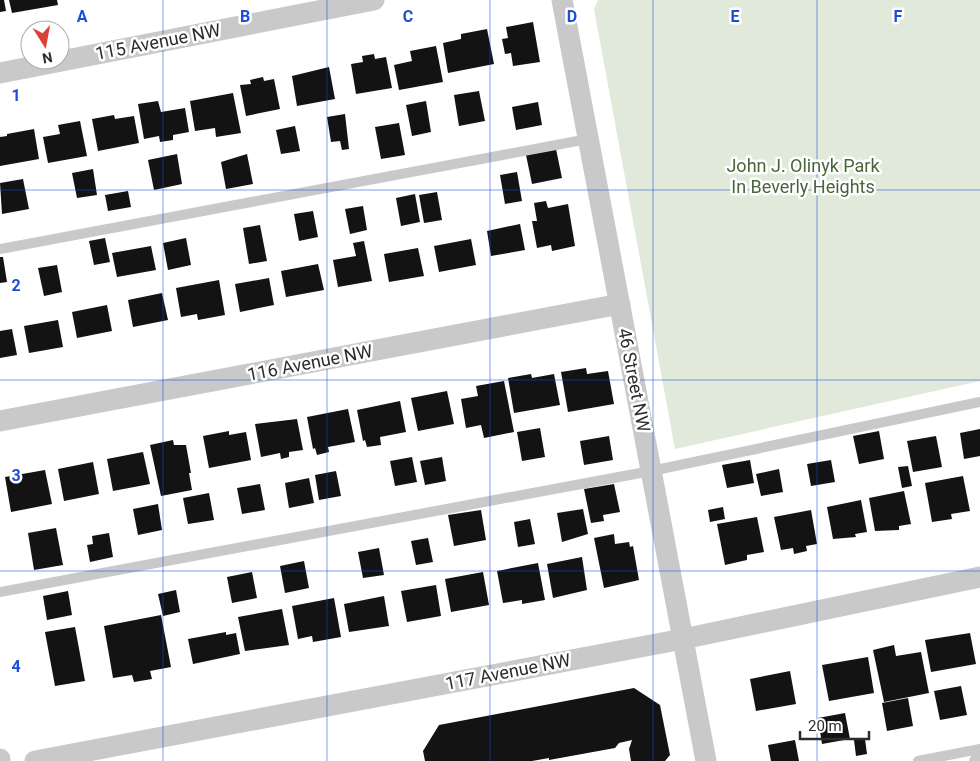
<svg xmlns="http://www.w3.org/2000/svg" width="980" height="761" font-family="Roboto,sans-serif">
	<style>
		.green { fill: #e0e9da }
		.building { fill: #131313 }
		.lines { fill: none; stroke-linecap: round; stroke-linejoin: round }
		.service { stroke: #c9c9c9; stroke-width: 10 }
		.minor { stroke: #c9c9c9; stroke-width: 21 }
		.grid { fill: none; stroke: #1d4ed8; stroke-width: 1; stroke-opacity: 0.55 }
		.labels { text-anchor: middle; stroke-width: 5; stroke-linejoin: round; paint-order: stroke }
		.street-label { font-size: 18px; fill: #2c2c2c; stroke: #fff }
		.park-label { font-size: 18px; fill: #49653c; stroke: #fff }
		.grid-label { font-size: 16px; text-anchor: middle; font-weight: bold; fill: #1d4ed8; stroke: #fff; stroke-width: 5; stroke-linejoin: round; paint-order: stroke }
	</style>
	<rect width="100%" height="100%" fill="#fff"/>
	<path class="green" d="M598,0h382v381l-305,68 -81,-440z"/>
	<path class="building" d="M0,0h4l2,11 -6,1z
		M9,0h48l1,5 -46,8z
		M533,22l7,40 -27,4 -2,-13 -6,1 -3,-15 6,-1 -2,-11z
		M487,29l7,35 -46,9 -5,-30 18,-4v-5z
		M436,46l7,36 -44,8 -5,-25 18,-4 -2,-10z
		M374,54l1,5 11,-2 6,31 -36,6 -5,-30 12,-2 -1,-6z
		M329,67l6,32 -38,7 -5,-30z
		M263,77l1,4 10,-2 6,30 -34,7 -6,-31 11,-1 -1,-4z
		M479,91l6,30 -26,5 -5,-31z
		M233,93l8,40 -25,4 -1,-9 -20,3 -5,-30z
		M158,101l3,11 24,-4 4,24 -16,3v5l-13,2 -1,-6 -15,3 -6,-35z
		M426,101l5,31 -19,4 -6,-31z
		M538,102l4,23 -26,5 -4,-23z
		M345,114l4,35 -7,1 -2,-9 -9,1 -4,-25z
		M114,115l1,4 19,-3 5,27 -41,8 -6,-32z
		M80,121l7,35 -39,7 -5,-26 17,-3 -2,-9z
		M399,123l6,32 -24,4 -6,-32z
		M295,126l5,25 -19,3 -5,-24z
		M34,129l5,30 -39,7v-29l7,-1v-2z
		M556,149l6,29 -30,6 -6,-29z
		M177,154l5,30 -28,6 -6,-30z
		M247,154l6,30 -27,5 -5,-27z
		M93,169l4,26 -20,3 -5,-25z
		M517,172l5,29 -17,3 -5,-29z
		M23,179l6,30 -27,5 -2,-31z
		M128,191l3,16 -23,4 -3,-16z
		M437,192l5,28 -18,3 -5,-28z
		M415,194l5,28 -19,4 -5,-28z
		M546,201l2,7 20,-4 7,42 -23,5 -1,-6 -14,3 -5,-27h5l-3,-18z
		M363,206l4,24 -17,4 -5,-25z
		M313,211l5,26 -19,4 -5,-27z
		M520,224l5,26 -34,6 -4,-25z
		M260,225l7,36 -18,3 -6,-36z
		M105,238l5,24 -16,3 -5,-24z
		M186,238l5,27 -23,5 -5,-27z
		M471,239l5,26 -37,7 -5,-26z
		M364,241l8,40 -34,6 -5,-27 23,-4 -3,-13z
		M151,246l5,24 -39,7 -5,-24z
		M418,248l6,28 -35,6 -5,-28z
		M0,257h3l4,25 -7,1z
		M318,264l6,26 -38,7 -5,-26z
		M57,265l5,27 -18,4 -6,-28z
		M269,278l5,27 -34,7 -5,-28z
		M219,280l6,35 -27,5 -1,-6 -16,3 -5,-29z
		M162,293l6,27 -35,7 -5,-27z
		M107,305l5,26 -35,7 -5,-26z
		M58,320l5,27 -34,6 -5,-27z
		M12,329l5,26 -17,3v-27z
		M586,368l1,6 21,-3 6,33 -46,8 -7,-40z
		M531,374l1,4 22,-4 6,31 -46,8 -6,-35z
		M504,381l10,51 -30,6 -3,-13 -15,3 -5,-29 17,-3 -2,-10z
		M447,391l7,33 -36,7 -7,-33z
		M400,401l6,31 -26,5 1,8 -14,2 -2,-7 -2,1 -6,-31z
		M348,409l7,33 -27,5 1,5 -12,3 -2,-7 -2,1 -6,-32z
		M297,419l6,31 -14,2v5l-8,2 -1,-6 -19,4 -6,-33z
		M540,428l5,29 -23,4 -5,-29z
		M980,429v27l-16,3 -4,-26z
		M229,431v4l17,-3 5,28 -42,8 -6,-32z
		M879,431l5,28 -25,5 -6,-28z
		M609,436l4,24 -29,5 -4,-24z
		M936,436l6,31 -29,5 -6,-31z
		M173,440l1,5h12l5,28h-2l3,17 -31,6 -11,-51z
		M143,452l7,32 -37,7 -6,-32z
		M412,457l5,25 -22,4 -5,-25z
		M442,457l4,24 -21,4 -5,-24z
		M750,460l4,23 -27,5 -5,-23z
		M831,460l4,22 -24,4 -4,-22z
		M93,462l6,32 -35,7 -6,-32z
		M908,466l4,20 -10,2 -4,-21z
		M779,469l4,23 -22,4 -5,-22z
		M45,470l7,34 -41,8 -6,-35z
		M336,471l5,25 -22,4 -4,-25z
		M963,476l7,35 -19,3 1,5 -20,3 -7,-39z
		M309,478l5,25 -25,5 -4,-25z
		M260,484l5,26 -23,4 -5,-26z
		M614,484l6,28 -17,3 1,6 -13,2 -7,-34z
		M904,491l7,33 -12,2v4l-24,1 -6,-33z
		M209,493l5,27 -26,4 -5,-26z
		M861,500l6,32 -12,2 1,3 -23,2 -6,-32z
		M158,504l4,26 -24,5 -5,-26z
		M723,507l2,12 -15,3 -2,-12z
		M583,509l5,25 -26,8 -5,-29z
		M481,510l5,30 -32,6 -6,-31z
		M811,510l6,34 -11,2 1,5 -13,3 -1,-6 -12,2 -7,-33z
		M757,517l7,35 -17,3v5l-22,5 -8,-41z
		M530,519l5,25 -17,3 -4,-25z
		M56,528l7,37 -29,5 -6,-37z
		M109,533l4,24 -23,5 -3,-17 6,-1 -1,-8z
		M614,534l1,10 14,-2 1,5 3,-1 6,34 -35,8 -10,-50z
		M428,538l5,24 -17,3 -5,-24z
		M379,548l5,27 -21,3 -5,-26z
		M582,557l5,33 -34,8 -6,-34z
		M304,561l5,27 -24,5 -5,-27z
		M538,563l7,37 -23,4v-4l-19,3 -6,-32z
		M252,572l5,26 -25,5 -5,-26z
		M483,572l6,33 -38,7 -6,-33z
		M436,585l5,31 -34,6 -6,-31z
		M176,590l4,22 -17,4 -5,-22z
		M68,591l4,24 -25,5 -4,-24z
		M384,596l5,30 -40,6 -5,-28z
		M334,598l7,39 -28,5 -1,-6 -14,3 -6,-33z
		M282,609l7,36 -44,6 -7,-34z
		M161,615l10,52 -21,4 2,8 -18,3 -2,-7 -19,3 -9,-52z
		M75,627l10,54 -30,5 -10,-54z
		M226,632v3l10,-2 4,21 -47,10 -5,-25z
		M970,633l6,31 -45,8 -6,-32z
		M894,645l2,11 25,-4 8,41 -45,9 -11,-52z
		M868,657l6,36 -45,8 -7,-36z
		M790,671l6,33 -40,7 -6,-32z
		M961,686l6,29 -27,5 -6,-29z
		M634,688l26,17 10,50 -5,6h-34l-2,-12 3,-9 -13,3 -4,5 -66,12v-2l-17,3h-107l-2,-10 16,-26z
		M908,698l5,28 -26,5 -5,-28z
		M845,713l5,26 -28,5 -4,-26z
		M865,739l2,15 -11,2 -2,-16z
		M795,740l4,21h-28l-3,-16z"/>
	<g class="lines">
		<path class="service" d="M0,249l588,-110
			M0,592l651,-121 329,-69
			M918,761l62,-12
			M974,761l6,-9"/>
		<path class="minor" d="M562,0l144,761
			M0,73l374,-73
			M0,421l620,-117
			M0,759v2
			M35,761l648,-122 297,-62"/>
	</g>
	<path class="grid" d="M163,0v761M327,0v761M490,0v761M653,0v761M817,0v761M0,190h980M0,380h980M0,571h980"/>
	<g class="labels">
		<g class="street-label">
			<text transform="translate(158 42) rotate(-11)" y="6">115 Avenue NW</text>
			<text transform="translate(310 363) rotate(-11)" y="6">116 Avenue NW</text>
			<text transform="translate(634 380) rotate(79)" y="6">46 Street NW</text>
			<text transform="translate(508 672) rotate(-11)" y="6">117 Avenue NW</text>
		</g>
		<g class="park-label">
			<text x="803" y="172">John J. Olinyk Park<tspan x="803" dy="21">In Beverly Heights</tspan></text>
		</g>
	</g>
	<g class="grid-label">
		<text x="82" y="22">A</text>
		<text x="245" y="22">B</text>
		<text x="408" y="22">C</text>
		<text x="572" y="22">D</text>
		<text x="735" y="22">E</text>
		<text x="898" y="22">F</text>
		<text x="16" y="101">1</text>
		<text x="16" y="291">2</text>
		<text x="16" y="481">3</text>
		<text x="16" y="672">4</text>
	</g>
	<g transform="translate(45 45) rotate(169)"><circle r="24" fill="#ffffff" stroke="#ababab"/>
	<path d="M0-4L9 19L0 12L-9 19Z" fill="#dd4135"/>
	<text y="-8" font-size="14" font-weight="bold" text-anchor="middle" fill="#2c2c2c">N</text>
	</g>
	<path d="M800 731v8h69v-8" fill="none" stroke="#2c2c2c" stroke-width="2.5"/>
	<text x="808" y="731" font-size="15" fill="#2c2c2c" stroke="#ffffff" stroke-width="4" paint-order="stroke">20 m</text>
</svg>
